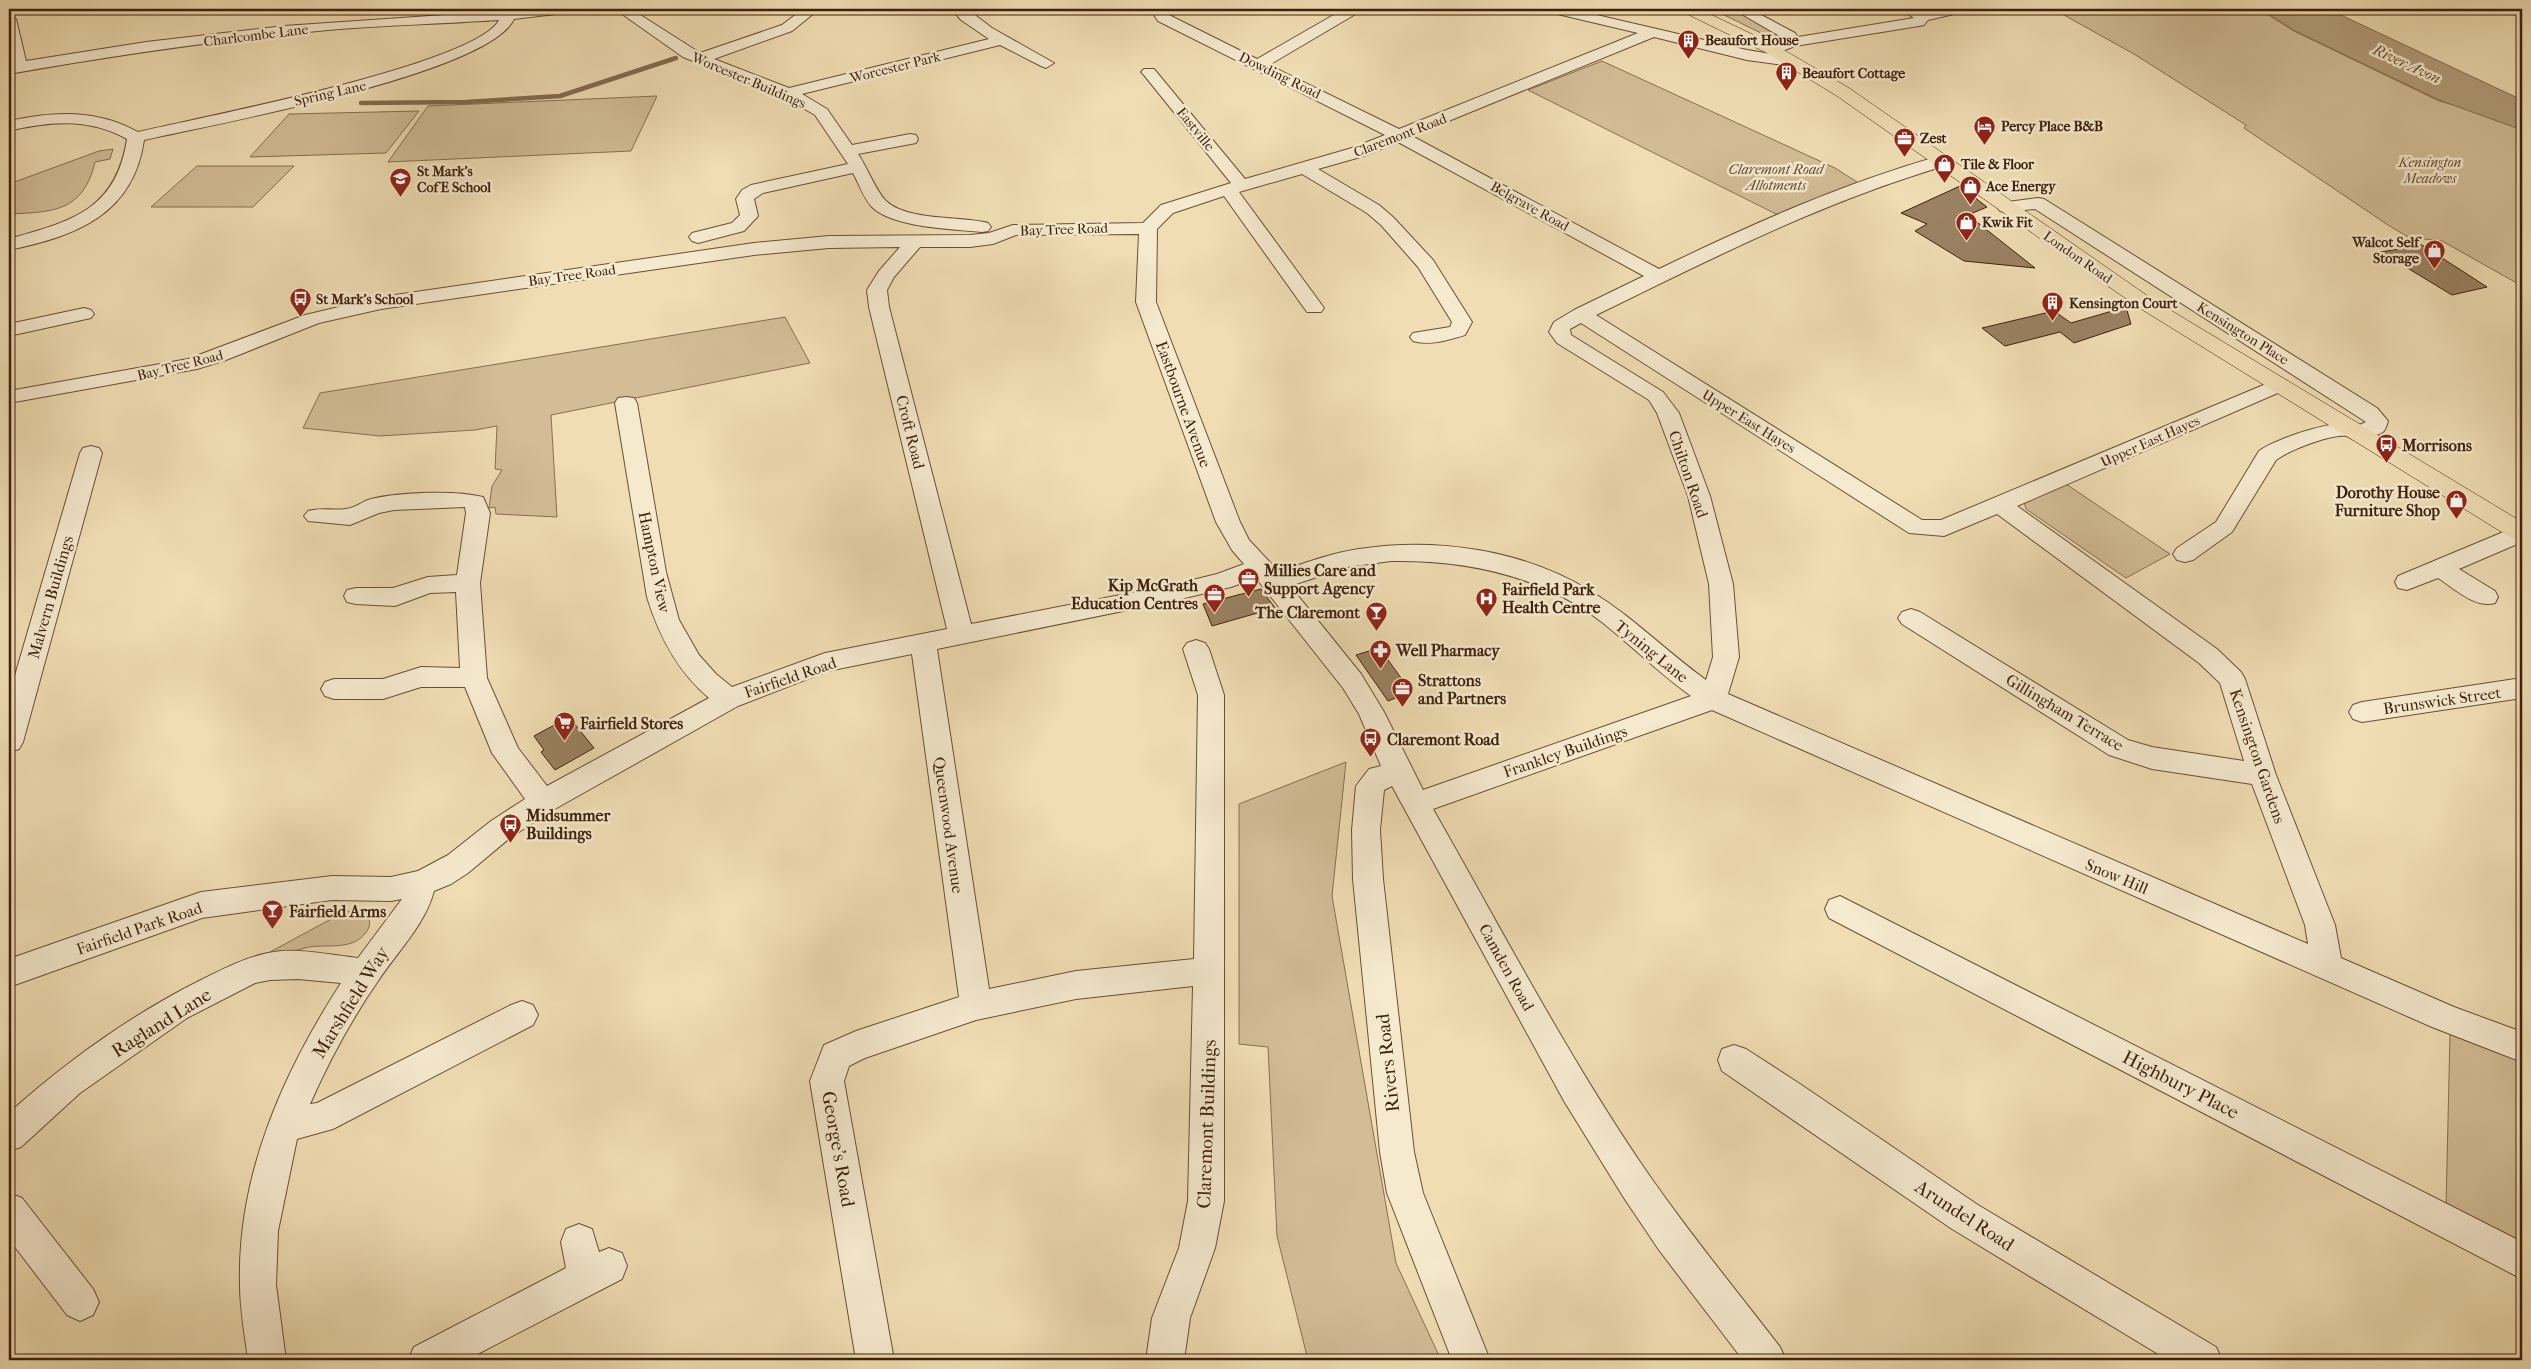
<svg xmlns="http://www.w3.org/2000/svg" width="2531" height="1369" font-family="'IM FELL French Canon',serif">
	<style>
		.green { fill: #d2bd97; stroke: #886e51 }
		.water { fill: #b39d7b; stroke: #846b4e }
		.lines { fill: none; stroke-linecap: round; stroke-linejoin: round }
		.stream { stroke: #846b4e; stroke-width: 4.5 }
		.building { fill: #9b8263; stroke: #3e200b }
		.street-casing { stroke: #6a4f35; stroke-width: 2 }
		.highway-casing { stroke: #3e200b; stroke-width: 1 }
		.street { fill: #f5e9ce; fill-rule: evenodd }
		.highway { fill: #f0ddb4; fill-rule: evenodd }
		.labels { text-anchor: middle; stroke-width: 5; stroke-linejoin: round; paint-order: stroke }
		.far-street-label { font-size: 14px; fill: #3e200b; stroke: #f5e9ce }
		.far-poi-label { font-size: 14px; font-weight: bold; fill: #3e200b; stroke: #f5e9ce; text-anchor: start }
		.far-park-label { font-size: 14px; font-style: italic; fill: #63472e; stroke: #f5e9ce }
		.far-water-label { font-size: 15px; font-style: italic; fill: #674c32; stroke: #f5e9ce }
		.street-label { font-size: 16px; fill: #3e200b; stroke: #f5e9ce }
		.poi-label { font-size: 16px; font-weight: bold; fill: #3e200b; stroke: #f5e9ce; text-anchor: start }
		.near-street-label { font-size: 19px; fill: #3e200b; stroke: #f5e9ce }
	</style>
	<rect width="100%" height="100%" fill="#f0ddb4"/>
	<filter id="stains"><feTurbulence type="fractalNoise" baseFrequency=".004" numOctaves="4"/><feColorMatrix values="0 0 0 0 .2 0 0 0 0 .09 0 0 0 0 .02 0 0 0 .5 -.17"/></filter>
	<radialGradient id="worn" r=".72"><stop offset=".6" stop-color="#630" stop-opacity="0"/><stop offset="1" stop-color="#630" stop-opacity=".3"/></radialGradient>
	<path class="green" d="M1712,9h20l42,21 4,6h-11z
		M2053,9h206l35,22 145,70 33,9 50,20v156l-80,-45 -34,-4 -20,-12 -144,-97 2,-3 -112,-71z
		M1602,61l233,107 22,14 -79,33 -250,-125z
		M657,96l-26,55 -243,11 40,-56z
		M419,111l-33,42 -136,4 39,-43z
		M113,149l-3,10 -15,3c-12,50 -42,50 -86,52v-30l90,-33z
		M197,166h97l-41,41h-102z
		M785,317l25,46 -259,52 6,102 -61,-3 -1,-7 -6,1 3,-22 10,-16 -7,-1 2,-43 -22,4 -95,6 -77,-8 17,-35z
		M2063,482l107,72 -44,24 -100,-69 -2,-7z
		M1346,762l-14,134 64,367 45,97h-133l-31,-124 -9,-189 -29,-3v-240z
		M346,911l20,2c4,6 5,12 1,18 -13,20 -39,13 -58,16 -14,3 -25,9 -39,5z
		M2450,1034l72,28v184l-76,-39z"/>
	<path class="water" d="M2260,9h68l194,91v30l-83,-30 -144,-69z"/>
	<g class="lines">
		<path class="stream" d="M361,103l105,-1 94,-6 116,-38"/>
	</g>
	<path class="building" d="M1960,186l27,21 -19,8 67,53 -71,-7 -49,-30 12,-7 -26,-11z
		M2422,245l65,42 -35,8 -71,-43z
		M2126,307l5,17 -57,19 -14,-11 -55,14 -23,-18 72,-17 17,12z
		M1261,589l14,19 -63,18 -9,-22z
		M1379,648l12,16 20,28 -23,9 -32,-46z
		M569,717l25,31 -39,22 -14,-18 3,-2 -10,-14z"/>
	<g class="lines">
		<defs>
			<path id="street" d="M532,9h39l-7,4 -50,6c-25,55 -304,106 -370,121 -11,75 -68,96 -135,110v-11c62,-18 107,-28 118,-100 -38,-21 -77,-18 -118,-8v-10c45,-10 88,-12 129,11 59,-14 338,-67 361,-112 -57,4 -114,5 -171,10 -107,10 -213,25 -319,44v-10h3l-3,-13v-36l7,4 10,42 120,-19 138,-16z
				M615,9h16l69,44 82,-28 21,-16h16l-27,22 -78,28 75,29 200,-49 -28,-19 -9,-11h15l25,19 62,35 -8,5 -5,-2 -41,-21 -198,49 25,15 25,36 58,-11 6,1 2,4 -2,4 -58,11c9,13 18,37 28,47 21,20 75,15 102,22l3,4 -3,4 -6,1c-28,-3 -89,-4 -110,-25 -8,-8 -13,-23 -19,-34l-90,20 -9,6 4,17 -14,15 -46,12 -6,-2 -3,-4 3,-4 40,-10 8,-8 -4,-16 6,-9 9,-5 97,-21 -33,-49 -33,-19 -99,-39z
				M1160,9h15l-6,6 88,44 87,-50h17l-2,3 -90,53 130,64 239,-96 -89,-21 -2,-3h24l176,41 49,8 3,3 -8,5 -44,-6 -93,-23 -242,99 247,133c91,-44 180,-84 277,-112h12l3,4 -3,4c-124,36 -237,94 -352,150l326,205h19l332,-139 7,-2 7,2 3,4 -3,4 -270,117 200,143 24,23 4,7 31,96 59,150 6,33 113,49 68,25v30l-90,-35 -720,-317 -279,99c70,123 136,250 216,366 41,59 87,115 131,172l6,13h-43l-84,-110 -35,-52 -60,-97 -172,-315 -8,4 -4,40 3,49 31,273 9,41 67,167h-38l-65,-167 -7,-41 -27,-273 -1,-49 4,-44 13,-17 12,-3 -22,-52 -16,-26 -87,-110 -25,9 -59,14 -235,48 52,340 87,-18 118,-12 4,-264 -15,-46 4,-6 9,-3 9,3 4,6 15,46v506l-9,47 -25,70 -6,42h-38l6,-42 27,-70 9,-47 5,-215 -117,13 -100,21 -111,38 -16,8 -5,15 50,279h-38l-46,-279 14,-36 32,-14 103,-34 -47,-343 -84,17 -90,35 -185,104 -42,27 -43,36 -17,11 -17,7c-9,34 -37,61 -56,90 -27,39 -49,80 -68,123l7,-1 194,-98 11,-4 11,4 5,10 -5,10 -200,104 -36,10 -19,92 -2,54 10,75h-38c-3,-24 -8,-50 -8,-75 -3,-110 43,-212 101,-302l-43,-4 -28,1 -15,3 -68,35 -107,75 -59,54 -12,4v-38c58,-52 122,-98 192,-133 22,-11 43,-22 67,-27 29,-6 61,2 90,5l44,-59 -11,2 -59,-1 -130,18 -193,69v-28l192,-67 131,-16 59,1 27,-6 30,-16 43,-34 34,-22 -33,-46 -27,-66h-44l-38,12h-49l-9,-3 -4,-7 4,-7 9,-3h49l38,-12 39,1 -4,-76 -26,1 -35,13 -39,-2 -9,-2 -3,-6 3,-6 9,-2h37l35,-11 29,-2 9,-62 -1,-6 -71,3 -15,3 -29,12 -42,-4 -4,-5 4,-5c13,-4 25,0 38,-2 9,-1 17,-8 25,-10 28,-7 85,-9 112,-2l7,16 -10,70 7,95 31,70 29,38 162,-88c-32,-27 -50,-62 -62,-101l-32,-194 3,-5 8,-1 8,1 3,5 29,169 13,48 20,35 17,19 16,13 93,-34 122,-24 -78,-322 -2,-17 12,-19 21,-24 -71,1 -75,7 -373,54 -62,14 -93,37 -29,9 -188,34v-12l179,-32 117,-44 76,-18 373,-54 75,-7 141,-1 19,-2 24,-8 130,-2 18,-18 70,-22 -87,-108 -3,-3 3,-3h10l91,110 107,-31 33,-13 -227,-114 -4,-6zM1398,142l246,134 -70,34 -20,12 -5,10 8,11 92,57 8,13 31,83 21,88 4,73 -7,23c-39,-28 -73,-63 -114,-88 -67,-42 -155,-55 -233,-43 -28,4 -54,14 -80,23l-30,-32 -9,-18 -84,-220 1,-73 16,-16 51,-17 83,116h14l3,-4 -85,-116 63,-18 65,39 14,12 37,42 34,55 -2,5 -37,6 -3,4 3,4c17,5 36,-1 52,-6l7,-13 -39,-62 -40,-43 -14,-12 -61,-36 46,-13zM1139,234l-3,68 80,220 16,28 12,14 -27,10 -45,11 -201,39 -82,-317 -2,-17 7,-13 26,-30h50l23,-3 23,-9zM1581,323l328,210 35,3 53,-22 202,149 21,20 24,78 -92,-14 -24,-7 -208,-128 -9,-3 -9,3 -4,6 4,6 207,131 43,14 100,15 53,141 3,19 -580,-250 11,-37 -6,-73 -23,-88 -31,-83 -16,-21 -92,-57 -1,-6zM1391,561c76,-1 150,14 212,62 30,24 57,51 88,73l-268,94 -39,-78 -23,-38 -71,-88 57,-19z
				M1733,9h17l45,24 3,4 116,-19 -14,-9h18l7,3 15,-3h25l-2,3 -35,8 -4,5 -5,1 -124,20 -18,7 -8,-5 14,-10z
				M2038,198l6,1 333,209 11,13c-1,3 -2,8 -5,11 -5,3 -21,7 -27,8 -4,0 -8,-4 -10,-4 -16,-2 -58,15 -70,24l-44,72 -39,28 -8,2 -8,-2 -4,-6 4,-6 39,-26 43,-71c16,-12 82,-35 98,-25l9,-4 -331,-213 -29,3 -6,-1 -3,-4 3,-4z
				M84,308l7,2 3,4 -3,4 -82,18v-12z
				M91,446l8,2 3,5 -79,289 -4,7 -10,3v-56l71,-243 3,-5z
				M2522,526v16l-63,27 36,22 3,6 -3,6c-20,6 -41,-15 -57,-25l-31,12 -9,-2 -3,-6 3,-6 115,-48z
				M2522,678v20l-160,24 -9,-3 -4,-7 4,-7 9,-3z
				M1840,896l682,346v37l-693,-361 -4,-9 4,-9z
				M1734,1045l12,4 54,35 178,121 238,142 6,13h-54l-216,-131 -230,-158 -4,-11 4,-11z
				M9,1193l13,5 71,91 6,13 -6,13 -13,6 -13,-6 -58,-76z
				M579,1224l13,5 7,23 10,-4 13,5 5,13 -5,13 -156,81h-58l6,-13 152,-79 -5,-26 5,-13z"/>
			<path id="highway" d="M1681,9h18l78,37 72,42 303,211 370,223v19l-9,-2 -375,-232 -301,-211 -72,-44 -82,-40z"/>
		</defs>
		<use href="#street" class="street-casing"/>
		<use href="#highway" class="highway-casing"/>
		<use href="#street" class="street"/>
		<use href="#highway" class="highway"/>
	</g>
	<defs>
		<symbol id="building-pin" viewBox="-11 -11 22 30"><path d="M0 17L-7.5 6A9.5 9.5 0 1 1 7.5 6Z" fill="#8f2418" stroke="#f5e9ce"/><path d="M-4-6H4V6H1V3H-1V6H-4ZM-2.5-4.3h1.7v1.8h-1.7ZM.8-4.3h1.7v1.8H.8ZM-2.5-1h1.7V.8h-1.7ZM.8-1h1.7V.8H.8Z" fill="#fff"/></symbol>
		<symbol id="hotel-pin" viewBox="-11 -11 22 30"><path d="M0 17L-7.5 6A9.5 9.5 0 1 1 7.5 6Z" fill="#8f2418" stroke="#f5e9ce"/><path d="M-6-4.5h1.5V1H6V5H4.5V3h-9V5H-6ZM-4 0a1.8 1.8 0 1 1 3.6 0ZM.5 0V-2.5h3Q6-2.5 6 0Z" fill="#fff"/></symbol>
		<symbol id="office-pin" viewBox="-11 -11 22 30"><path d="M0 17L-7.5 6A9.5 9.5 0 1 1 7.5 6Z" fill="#8f2418" stroke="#f5e9ce"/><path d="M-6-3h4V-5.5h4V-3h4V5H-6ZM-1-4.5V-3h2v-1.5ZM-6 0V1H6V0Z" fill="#fff"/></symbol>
		<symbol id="shop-pin" viewBox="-11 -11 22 30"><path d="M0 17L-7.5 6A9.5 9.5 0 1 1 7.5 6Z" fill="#8f2418" stroke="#f5e9ce"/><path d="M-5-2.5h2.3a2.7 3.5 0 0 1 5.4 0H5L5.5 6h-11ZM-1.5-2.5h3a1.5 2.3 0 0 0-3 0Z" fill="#fff"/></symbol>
		<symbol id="school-pin" viewBox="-11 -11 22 30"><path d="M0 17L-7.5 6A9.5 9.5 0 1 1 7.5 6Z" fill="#8f2418" stroke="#f5e9ce"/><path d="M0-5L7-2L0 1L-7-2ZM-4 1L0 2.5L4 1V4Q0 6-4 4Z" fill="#fff"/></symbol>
		<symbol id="bus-pin" viewBox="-11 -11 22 30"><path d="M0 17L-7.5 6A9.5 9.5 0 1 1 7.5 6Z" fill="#8f2418" stroke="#f5e9ce"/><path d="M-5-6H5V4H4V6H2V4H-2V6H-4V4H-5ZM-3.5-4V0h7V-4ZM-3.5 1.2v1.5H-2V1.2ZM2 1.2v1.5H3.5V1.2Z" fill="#fff"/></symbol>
		<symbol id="hospital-pin" viewBox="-11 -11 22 30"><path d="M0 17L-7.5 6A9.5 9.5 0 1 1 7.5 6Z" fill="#8f2418" stroke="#f5e9ce"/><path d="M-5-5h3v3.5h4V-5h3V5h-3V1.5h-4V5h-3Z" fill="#fff"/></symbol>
		<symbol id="bar-pin" viewBox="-11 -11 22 30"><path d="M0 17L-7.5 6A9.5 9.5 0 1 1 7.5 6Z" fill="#8f2418" stroke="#f5e9ce"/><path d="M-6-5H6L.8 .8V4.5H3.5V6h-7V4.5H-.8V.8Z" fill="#fff"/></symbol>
		<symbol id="pharmacy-pin" viewBox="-11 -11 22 30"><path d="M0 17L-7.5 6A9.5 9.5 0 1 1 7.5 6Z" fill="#8f2418" stroke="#f5e9ce"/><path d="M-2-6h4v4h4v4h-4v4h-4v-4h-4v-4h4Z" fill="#fff"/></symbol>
		<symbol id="supermarket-pin" viewBox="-11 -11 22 30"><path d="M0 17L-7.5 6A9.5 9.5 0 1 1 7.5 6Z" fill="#8f2418" stroke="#f5e9ce"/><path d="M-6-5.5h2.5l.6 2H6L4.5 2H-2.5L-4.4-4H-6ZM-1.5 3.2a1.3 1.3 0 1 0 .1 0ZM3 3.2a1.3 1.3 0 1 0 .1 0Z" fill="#fff"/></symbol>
	</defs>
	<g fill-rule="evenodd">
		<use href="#building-pin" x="1676" y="28" width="25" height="34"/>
		<use href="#building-pin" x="1774" y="60" width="25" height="34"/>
		<use href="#hotel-pin" x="1972" y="114" width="25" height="34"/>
		<use href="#office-pin" x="1892" y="126" width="25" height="34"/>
		<use href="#shop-pin" x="1932" y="152" width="25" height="34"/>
		<use href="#school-pin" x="388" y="166" width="25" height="34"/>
		<use href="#shop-pin" x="1958" y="174" width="25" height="34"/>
		<use href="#shop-pin" x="1954" y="210" width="25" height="34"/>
		<use href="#shop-pin" x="2422" y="238" width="25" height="34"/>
		<use href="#bus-pin" x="288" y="286" width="25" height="34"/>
		<use href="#building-pin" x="2040" y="290" width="25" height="34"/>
		<use href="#bus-pin" x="2374" y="432" width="25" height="34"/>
		<use href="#shop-pin" x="2444" y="488" width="25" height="34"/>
		<use href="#office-pin" x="1236" y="566" width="25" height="34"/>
		<use href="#office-pin" x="1202" y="582" width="25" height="34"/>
		<use href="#hospital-pin" x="1474" y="586" width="25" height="34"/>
		<use href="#bar-pin" x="1364" y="600" width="25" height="34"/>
		<use href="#pharmacy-pin" x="1368" y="638" width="25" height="34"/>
		<use href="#office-pin" x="1390" y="676" width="25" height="34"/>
		<use href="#supermarket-pin" x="552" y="710" width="25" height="34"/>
		<use href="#bus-pin" x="1358" y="726" width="25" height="34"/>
		<use href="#bus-pin" x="498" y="812" width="25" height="34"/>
		<use href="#bar-pin" x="260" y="898" width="25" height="34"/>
	</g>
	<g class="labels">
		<g class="far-street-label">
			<text transform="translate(256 35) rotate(-7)" y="5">Charlcombe Lane</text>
			<text transform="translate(895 67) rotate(-14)" y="5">Worcester Park</text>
			<text transform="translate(1280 75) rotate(26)" y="5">Dowding Road</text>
			<text transform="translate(749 80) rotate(23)" y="5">Worcester Buildings</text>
			<text transform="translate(330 93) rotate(-13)" y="5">Spring Lane</text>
			<text transform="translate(1196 129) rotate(51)" y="5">Eastville</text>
			<text transform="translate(1400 135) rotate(-21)" y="5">Claremont Road</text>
			<text transform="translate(1530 206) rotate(29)" y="5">Belgrave Road</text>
			<text transform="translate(1064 229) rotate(-2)" y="5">Bay Tree Road</text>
			<text transform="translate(2078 257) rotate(35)" y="5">London Road</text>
			<text transform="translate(572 275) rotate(-8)" y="5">Bay Tree Road</text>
			<text transform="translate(2243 333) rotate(32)" y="5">Kensington Place</text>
			<text transform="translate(180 365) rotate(-14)" y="5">Bay Tree Road</text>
			<text transform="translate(1749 421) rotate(32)" y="5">Upper East Hayes</text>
			<text transform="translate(2150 441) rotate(-24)" y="5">Upper East Hayes</text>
		</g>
		<g class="far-poi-label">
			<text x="1705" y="45">Beaufort House</text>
			<text x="1802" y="78">Beaufort Cottage</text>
			<text x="2001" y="131">Percy Place B&amp;B</text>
			<text x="1920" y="143">Zest</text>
			<text x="1961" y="169">Tile &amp; Floor</text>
			<text x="417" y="176">St Mark's<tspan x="417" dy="16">CofE School</tspan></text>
			<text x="1986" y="191">Ace Energy</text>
			<text x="1982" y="227">Kwik Fit</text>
			<text x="2419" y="247" text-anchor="end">Walcot Self<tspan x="2419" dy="16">Storage</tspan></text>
			<text x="316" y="304">St Mark's School</text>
			<text x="2069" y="308">Kensington Court</text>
		</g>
		<g class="far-park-label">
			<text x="2430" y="167">Kensington<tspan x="2430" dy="16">Meadows</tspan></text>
			<text x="1776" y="174">Claremont Road<tspan x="1776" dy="16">Allotments</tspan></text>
		</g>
		<g class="far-water-label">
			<text transform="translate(2407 64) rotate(25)" y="5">River Avon</text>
		</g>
		<g class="street-label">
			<text transform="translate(1184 404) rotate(70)" y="6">Eastbourne Avenue</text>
			<text transform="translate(911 432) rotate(76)" y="6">Croft Road</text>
			<text transform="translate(1689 474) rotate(71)" y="6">Chilton Road</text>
			<text transform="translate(655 562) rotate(78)" y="6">Hampton View</text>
			<text transform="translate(50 597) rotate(-74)" y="6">Malvern Buildings</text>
			<text transform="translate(1652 651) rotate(39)" y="6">Tyning Lane</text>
			<text transform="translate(790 677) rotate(-19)" y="6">Fairfield Road</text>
			<text transform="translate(2442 700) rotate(-8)" y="6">Brunswick Street</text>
			<text transform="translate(2065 712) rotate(31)" y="6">Gillingham Terrace</text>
			<text transform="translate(1565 751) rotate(-19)" y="6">Frankley Buildings</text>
			<text transform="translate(2258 756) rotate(71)" y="6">Kensington Gardens</text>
			<text transform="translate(949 825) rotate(82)" y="6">Queenwood Avenue</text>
			<text transform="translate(2117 876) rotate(23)" y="6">Snow Hill</text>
			<text transform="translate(139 928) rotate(-19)" y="6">Fairfield Park Road</text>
			<text transform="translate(1507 967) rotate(61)" y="6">Camden Road</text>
		</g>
		<g class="poi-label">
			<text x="2402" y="451">Morrisons</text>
			<text x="2440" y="498" text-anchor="end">Dorothy House<tspan x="2440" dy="18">Furniture Shop</tspan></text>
			<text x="1264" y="576">Millies Care and<tspan x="1264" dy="18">Support Agency</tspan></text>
			<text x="1198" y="591" text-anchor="end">Kip McGrath<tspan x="1198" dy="18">Education Centres</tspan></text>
			<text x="1502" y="595">Fairfield Park<tspan x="1502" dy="18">Health Centre</tspan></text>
			<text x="1360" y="618" text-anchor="end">The Claremont</text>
			<text x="1396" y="656">Well Pharmacy</text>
			<text x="1418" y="686">Strattons<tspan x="1418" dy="18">and Partners</tspan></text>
			<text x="580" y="729">Fairfield Stores</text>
			<text x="1387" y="745">Claremont Road</text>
			<text x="526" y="821">Midsummer<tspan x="526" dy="18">Buildings</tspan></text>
			<text x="289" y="917">Fairfield Arms</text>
		</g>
		<g class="near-street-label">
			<text transform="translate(350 1002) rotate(-58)" y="7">Marshfield Way</text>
			<text transform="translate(161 1022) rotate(-32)" y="7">Ragland Lane</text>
			<text transform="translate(1387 1063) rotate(-96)" y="7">Rivers Road</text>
			<text transform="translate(2181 1084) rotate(27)" y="7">Highbury Place</text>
			<text transform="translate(1206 1124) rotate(-88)" y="7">Claremont Buildings</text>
			<text transform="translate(839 1149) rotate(80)" y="7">George's Road</text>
			<text transform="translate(1965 1215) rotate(33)" y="7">Arundel Road</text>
		</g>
	</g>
	<rect width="2531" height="1369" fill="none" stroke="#f0ddb4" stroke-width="30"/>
	<rect x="10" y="10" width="2511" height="1349" fill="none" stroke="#3e200b" stroke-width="2.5"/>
	<rect x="15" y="15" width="2501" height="1339" fill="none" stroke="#3e200b"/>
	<rect width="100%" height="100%" filter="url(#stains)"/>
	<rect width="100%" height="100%" fill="url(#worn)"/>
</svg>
